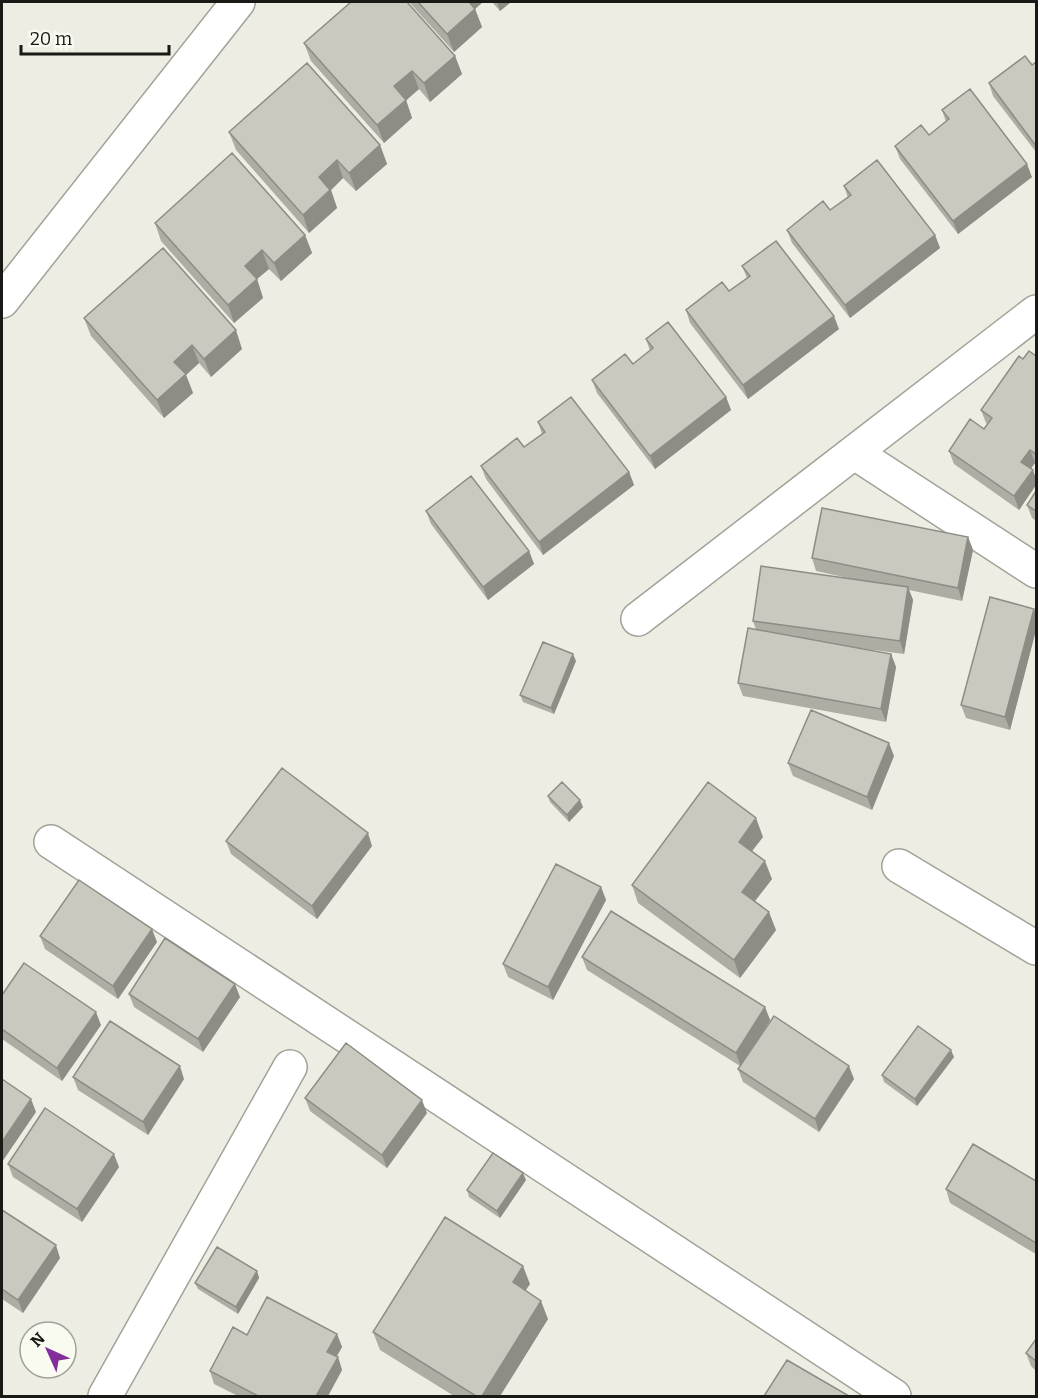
<svg xmlns="http://www.w3.org/2000/svg" width="1038" height="1398" font-family="Bitter,serif">
	<style>
		.lines { fill: none; stroke-linecap: round; stroke-linejoin: round }
		.minor-casing { stroke: #a2a299; stroke-width: 36 }
		.minor { stroke: #fff; stroke-width: 33 }
		.wall { fill: #adada4 }
		.shaded-wall { fill: #8d8d86 }
		.building { fill: #c9c9bf; stroke: #8d8d86; stroke-width: 1.5 }
	</style>
	<rect width="100%" height="100%" fill="#edede3"/>
	<g class="lines">
		<defs>
			<path id="minor" d="M2,301l236,-299
				M855,453l181,118
				M638,619l398,-307
				M51,842l843,554
				M899,866l137,82
				M105,1396l185,-329"/>
		</defs>
		<use href="#minor" class="minor-casing"/>
		<use href="#minor" class="minor"/>
	</g>
	<path class="wall" d="M409,2h74l-8,7 7,18 -28,25z
		M492,2h19l-11,9z
		M304,43l151,13 7,18 -32,28 -11,-13 -13,11 6,18 -28,25 -73,-82z
		M1036,62v90l-43,-56 -4,-13 43,-18z
		M942,110l90,67 -74,57 -58,-75 -5,-13 34,-11 17,-13z
		M229,132l151,13 7,19 -31,27 -13,-13 -12,12 6,18 -28,25 -73,-83z
		M844,186l91,49 5,13 -90,70 -58,-75 -5,-13 43,-20 18,-12z
		M155,223l150,12 7,18 -31,28 -12,-12 -12,10 6,19 -29,25 -73,-82z
		M742,266l97,63 -91,70 -58,-76 -4,-13 43,-19 18,-13z
		M84,318l158,31 -31,28 -12,-14 -13,12 7,18 -29,25 -73,-82z
		M646,339l80,58 5,13 -76,59 -58,-76 -5,-13 41,-16 17,-13z
		M1036,356v108l-1,-1 -4,5 2,2 3,9v6l-17,25 -65,-46 -5,-13 35,-22 4,-5 -2,-1 -5,-13 42,-51z
		M538,422l91,50 5,13 -91,70 -57,-76 -5,-13 43,-19 18,-13z
		M1036,491v30l-4,-3 -5,-13z
		M426,511l103,40 5,13 -46,36 -57,-76z
		M968,537l5,13 -11,51 -53,-11 4,10 -9,54 -46,-6 33,6 5,13 -10,55 -143,-26 -5,-13 18,-53 -3,-9 109,-40 -46,-10 -4,-13z
		M1034,609l2,7v14l-26,100 -44,-12 -5,-13z
		M576,661l-22,53 -31,-12 -3,-7z
		M894,756l-22,54 -79,-34 -5,-13z
		M548,796l35,11 -14,15 -19,-20z
		M763,837l-11,14 20,28 -17,22 21,29 -36,48 -102,-75 -6,-18z
		M226,841l146,5 -55,73 -86,-65z
		M601,887l5,13 -53,100 -45,-23 -5,-13z
		M40,936l117,6 -39,57 -73,-50z
		M582,957l183,50 5,13 -11,18 95,41 -35,53 -76,-50 -5,-13 2,-3 -153,-96z
		M129,994l111,3 -37,55 -69,-45z
		M2,995l99,30 -39,56 -60,-42z
		M954,1057l-37,49 -33,-24 -2,-7z
		M73,1077l111,2 -36,56 -70,-45z
		M305,1098l122,15 -40,55 -77,-57z
		M8,1164l111,3 -37,55 -69,-45z
		M526,1180l-26,38 -31,-21 -2,-7z
		M1036,1181v73l-86,-51 -4,-14z
		M2,1210l58,48 -37,55 -21,-14z
		M257,1271l2,7 -21,36 -40,-25 -3,-6z
		M530,1284l-5,6 23,29 -48,77h-46l-74,-46 -7,-18z
		M337,1334l5,13 -6,10h2l4,13 -14,26h-90l-24,-12 -4,-13 37,-36z
		M1036,1339v32l-5,-5 -5,-13z"/>
	<path class="shaded-wall" d="M466,2h17l-13,11z
		M497,2h14l-11,9z
		M475,9l7,18 -28,25 -7,-18z
		M455,56l7,18 -32,28 -6,-19z
		M412,71l7,18 -18,16 -7,-19z
		M406,100l6,18 -28,25 -7,-18z
		M380,145l7,19 -31,27 -7,-18z
		M337,160l6,18 -12,12 6,18 -28,25 -6,-18 16,-38z
		M1027,164l5,13 -74,57 -5,-13z
		M305,235l7,18 -31,28 -7,-18z
		M935,235l5,13 -90,70 -5,-13z
		M262,250l7,19 -12,10 6,19 -29,25 -6,-18 17,-39z
		M834,316l5,13 -91,70 -5,-14z
		M236,330l6,19 -31,28 -7,-18z
		M192,345l7,18 -13,12 7,18 -29,25 -7,-18 17,-38z
		M726,397l5,13 -76,59 -5,-13z
		M1030,450l5,13 -9,12 -5,-13z
		M1033,470l3,9v6l-17,25 -5,-14z
		M629,472l5,13 -91,70 -4,-13z
		M968,537l5,13 -11,51 -4,-13z
		M529,551l5,13 -46,36 -5,-13z
		M908,587l5,13 -9,54 -4,-13z
		M1034,609l2,7v14l-26,100 -5,-13z
		M573,654l3,7 -22,53 -3,-6z
		M891,654l5,13 -10,55 -5,-13z
		M889,743l5,13 -22,54 -5,-13z
		M580,800l3,7 -14,15 -2,-7z
		M756,818l7,19 -18,23 -6,-18z
		M368,833l4,13 -55,73 -5,-13z
		M765,861l7,18 -24,31 -6,-18z
		M601,887l5,13 -53,100 -5,-13z
		M769,912l7,18 -36,48 -6,-18z
		M152,929l5,13 -39,57 -5,-13z
		M235,984l5,13 -37,55 -5,-13z
		M765,1007l5,13 -29,47 -5,-14z
		M96,1012l5,13 -39,56 -5,-13z
		M951,1050l3,7 -37,49 -2,-7z
		M180,1066l4,13 -36,56 -5,-13z
		M849,1066l5,13 -35,53 -4,-13z
		M31,1099l5,13 -34,50v-20z
		M422,1100l5,13 -40,55 -5,-13z
		M114,1154l5,13 -37,55 -5,-13z
		M523,1173l3,7 -26,38 -3,-7z
		M56,1245l4,13 -37,55 -5,-13z
		M523,1266l7,18 -11,16 -6,-18z
		M257,1271l2,7 -21,36 -2,-7z
		M541,1301l7,18 -48,77h-18z
		M337,1334l5,13 -10,18 -5,-13z
		M338,1357l4,13 -14,26h-12z"/>
	<path class="building" d="M351,2h56l48,54 -31,27 -12,-12 -18,15 12,14 -29,25 -73,-82z
		M418,2h51l6,7 -28,25z
		M1025,56l7,9 4,-3v84l-47,-63z
		M307,63l73,82 -31,28 -12,-13 -18,17 11,13 -27,25 -74,-83z
		M970,89l57,75 -74,57 -58,-75 26,-21 8,10 20,-16 -7,-9z
		M232,153l73,82 -31,28 -12,-13 -17,16 12,13 -29,26 -73,-82z
		M877,160l58,75 -90,70 -58,-75 36,-29 7,9 21,-15 -7,-9z
		M776,241l58,75 -91,69 -57,-75 36,-28 7,9 21,-15 -8,-10z
		M163,248l73,82 -32,29 -12,-14 -18,17 12,12 -29,26 -73,-82z
		M668,322l58,75 -76,59 -58,-76 33,-26 8,10 20,-16 -7,-9z
		M1029,351l7,5v98l-6,-4 -9,12 12,8 -19,26 -65,-45 21,-32 14,10 8,-11 -11,-8 38,-54 4,3z
		M571,397l58,75 -90,70 -58,-76 36,-28 7,9 21,-15 -7,-10z
		M471,476l58,75 -46,36 -57,-76z
		M1036,491v20l-9,-6z
		M822,508l146,29 -10,51 -146,-30z
		M761,566l147,21 -8,54 -147,-20z
		M990,597l44,12 -29,108 -44,-12z
		M748,628l143,26 -10,55 -143,-26z
		M543,642l30,12 -22,54 -31,-13z
		M811,710l78,33 -22,54 -79,-34z
		M282,768l86,65 -56,73 -86,-65z
		M562,782l18,18 -13,15 -19,-19z
		M708,782l48,36 -17,24 26,19 -23,31 27,20 -35,48 -102,-75z
		M556,864l45,23 -53,100 -45,-23z
		M79,880l73,49 -39,57 -73,-50z
		M611,911l154,96 -29,46 -154,-96z
		M165,938l70,46 -37,55 -69,-45z
		M24,963l72,49 -39,56 -55,-39v-34z
		M774,1016l75,50 -34,53 -77,-50z
		M110,1021l70,45 -37,56 -70,-45z
		M918,1026l33,24 -36,49 -33,-24z
		M346,1043l76,57 -40,55 -77,-57z
		M2,1079l29,20 -29,43z
		M45,1108l69,46 -37,55 -69,-45z
		M973,1144l63,37v62l-90,-54z
		M493,1153l30,20 -26,38 -30,-21z
		M2,1210l54,35 -38,55 -16,-11z
		M445,1217l78,49 -10,16 28,19 -59,95h-6l-103,-64z
		M217,1247l40,24 -21,36 -41,-24z
		M267,1297l70,37 -10,18 11,5 -22,39h-58l-48,-25 23,-44 14,8z
		M1036,1339v22l-10,-8z
		M787,1360l62,36h-85z"/>
	<rect width="1038" height="1398" fill="none" stroke="#191916" stroke-width="6"/>
	<g transform="translate(48 1350) rotate(315)"><circle r="28" fill="#fafbf0" stroke="#a0a199" stroke-width="1.5"/>
	<path d="M0-4.5L10 22L0 15L-10 22Z" fill="#842e9b"/>
	<text y="-9" font-size="16" font-weight="bold" text-anchor="middle" fill="#191916">N</text>
	</g>
	<path d="M21 45v9h148v-9" fill="none" stroke="#191916" stroke-width="3"/>
	<text x="30" y="45" font-size="18" fill="#191916" stroke="#fafbf0" stroke-width="4.5" paint-order="stroke">20 m</text>
</svg>
